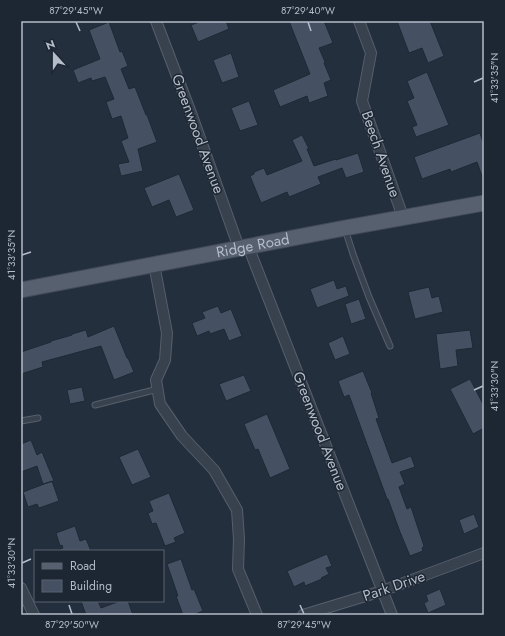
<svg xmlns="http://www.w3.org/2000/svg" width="505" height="636" font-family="Jost,sans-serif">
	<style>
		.building { fill: #455162; stroke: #1f2835 }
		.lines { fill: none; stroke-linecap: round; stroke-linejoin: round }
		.service-casing { stroke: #565f6c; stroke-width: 7 }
		.minor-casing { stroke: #565f6c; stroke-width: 12 }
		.primary-casing { stroke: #414a57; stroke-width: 17 }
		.service { stroke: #38414e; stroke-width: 5 }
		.minor { stroke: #38414e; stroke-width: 10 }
		.primary { stroke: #56606e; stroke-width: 15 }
		.ticks { fill: none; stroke: #b4bcc9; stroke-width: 1.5 }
		.labels { text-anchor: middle; stroke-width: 3; stroke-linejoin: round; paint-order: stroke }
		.street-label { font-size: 15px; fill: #b4bcc9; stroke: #1d2633 }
		.neatline { fill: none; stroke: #b4bcc9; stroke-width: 1.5 }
		.ticks-label { font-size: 10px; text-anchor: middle; fill: #b4bcc9 }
	</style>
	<rect width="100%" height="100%" fill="#242f3e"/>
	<path class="building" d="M202,21h24l3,8 -31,13 -7,-17z
		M289,21h35l9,22 -14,5 6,14 -1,1 7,17 -7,3 4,13 -19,7 -2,-7 -27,11 -7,-17 37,-16z
		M397,21h33l14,35 -16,7 -6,-15 -13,5z
		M109,22l11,30 2,-1 6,15 -7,3 8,20 6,-2 11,28h1l10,27 -19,7 5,22 -22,5 -3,-12 11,-2 -8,-21 7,-3 -7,-22 -9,3 -6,-17 8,-3 -9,-22 -13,4 -1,-3 -13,5 -5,-13 27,-11 -11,-29z
		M231,53l8,24 -17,6 -9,-23z
		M427,72l22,53 -33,12 -4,-10 5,-2 -10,-24 7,-3 -7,-17z
		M249,101l9,24 -18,6 -9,-23z
		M480,133l4,12v34h-1l-6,-17 -26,10 -1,-3 -28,10 -8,-22z
		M302,135l7,14h-2l7,17 22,-7v1l22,-7 6,19 -18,6 -4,-10 -24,9 3,7 -32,13 -2,-5 -26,11 -11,-27 4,-2v-2l10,-4 3,7 35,-14 -10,-21z
		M179,174l15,36 -18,7 -7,-17 -17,7 -8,-19z
		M334,280l3,9 9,-3 3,10 -32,12 -7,-19z
		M429,287l3,11 7,-2 4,16 -28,7 -7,-27z
		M359,299l7,20 -15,5 -6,-20z
		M218,306l3,7 10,-4 11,27 -13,5 -5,-12 -14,5 -1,-3 -12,5 -5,-13 13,-5 -3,-6z
		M114,326l13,32h1l6,14 -20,8 -13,-34 -59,16 1,5 -22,7v-22l30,-10v-1l21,-6v-1l14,-4 2,7z
		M470,330l3,18 -17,2 2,16 -18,3 -4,-35z
		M343,336l7,18 -15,6 -7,-17z
		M363,371l9,22h-1l8,25 -3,1 16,44 19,-7 4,11 -15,5 5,12 -6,3 8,22 4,-2 13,39 -2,2 1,3 -13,5 -10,-24 -12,-33h-1l-38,-104 -5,2 -6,-16z
		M244,375l7,16 -25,10 -7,-17z
		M470,379l14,27v22l-11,6 -23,-45z
		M82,387l3,14 -15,3 -3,-14z
		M267,414l23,55 -20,9 -12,-29 -3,1 -11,-26z
		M31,440l6,15 5,-3 12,29 -11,3 -6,-18 -16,6v-28z
		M138,449l13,28 -19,8 -13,-28z
		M52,481l7,20 -20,7 -2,-4 -9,3 -5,-15z
		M169,493l16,40 -11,5 2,4 -11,4 -9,-23 -4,1 -4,-11 5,-2 -4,-10z
		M474,514l5,13 -15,7 -5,-14z
		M75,526l5,15 6,-2 5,12h-34l6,-3 -1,-3 -2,1 -4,-13z
		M327,554l5,12 -6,2 3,6 -8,4 1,1 -17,7 -1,-4 -10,5 -7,-16z
		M181,559l11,31 2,-1 9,22 -10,4h-10l-7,-19h2l-11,-32z
		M440,589l6,16 -18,8 -4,-10 4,-2 -2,-6z
		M81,601h17l3,7 19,-7h8l5,14h-47z"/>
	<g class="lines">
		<defs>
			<path id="service" d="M345,229l8,25 16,43 21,49
				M95,405l63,-16
				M21,421l17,-3"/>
			<path id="minor" d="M156,21l35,92 48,135
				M359,21l12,32 -9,48 41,116
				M248,246l144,369
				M154,264l13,69 -2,27 -9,20 4,24 22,32 32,34 23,40 2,29 -1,30 19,46
				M21,588l13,27
				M303,615l79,-24 102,-38"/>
			<g id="primary">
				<path id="s1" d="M21,290l324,-62 139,-25"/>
			</g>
		</defs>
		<use href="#service" class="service-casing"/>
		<use href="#minor" class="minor-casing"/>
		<use href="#primary" class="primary-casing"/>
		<use href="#service" class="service"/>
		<use href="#minor" class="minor"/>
		<use href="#primary" class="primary"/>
	</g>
	<path class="ticks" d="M76,22l4,9M308,22l3,9M474,82l9,-4M22,255l9,-3M474,390l9,-4M22,563l9,-4M69,605l3,9M300,605l4,9"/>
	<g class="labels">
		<g class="street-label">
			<text transform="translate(198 134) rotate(70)" y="5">Greenwood Avenue</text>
			<text transform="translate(381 154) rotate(71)" y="5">Beech Avenue</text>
			<text dy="5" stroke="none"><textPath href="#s1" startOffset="236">Ridge Road</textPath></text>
			<text transform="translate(320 431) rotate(69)" y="5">Greenwood Avenue</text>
			<text transform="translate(394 586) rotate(-19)" y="5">Park Drive</text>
		</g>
	</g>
	<rect width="505" height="636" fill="none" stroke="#1d2633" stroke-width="44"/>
	<rect x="34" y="550" width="130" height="52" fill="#1d2633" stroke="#59626f"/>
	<rect x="42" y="563" width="20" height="6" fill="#56606e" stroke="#59626f"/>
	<text x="70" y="570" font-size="12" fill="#b4bcc9">Road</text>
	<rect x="42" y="580" width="20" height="12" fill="#455162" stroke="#59626f"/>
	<text x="70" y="590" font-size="12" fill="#b4bcc9">Building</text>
	<g transform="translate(54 54) rotate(339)" stroke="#1d2633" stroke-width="3" paint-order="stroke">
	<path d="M0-3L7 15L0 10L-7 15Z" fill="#b4bcc9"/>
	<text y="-6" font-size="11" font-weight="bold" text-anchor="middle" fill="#b4bcc9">N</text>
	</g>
	<rect x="22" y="22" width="461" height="592" class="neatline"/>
	<g class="ticks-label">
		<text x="76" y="14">87°29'45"W</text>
		<text x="308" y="14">87°29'40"W</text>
		<text transform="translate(494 78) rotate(-90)" y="4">41°33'35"N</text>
		<text transform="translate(11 255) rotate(-90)" y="4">41°33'35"N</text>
		<text transform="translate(494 386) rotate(-90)" y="4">41°33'30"N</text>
		<text transform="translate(11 563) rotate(-90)" y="4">41°33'30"N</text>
		<text x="72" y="628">87°29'50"W</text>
		<text x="304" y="628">87°29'45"W</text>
	</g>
</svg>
